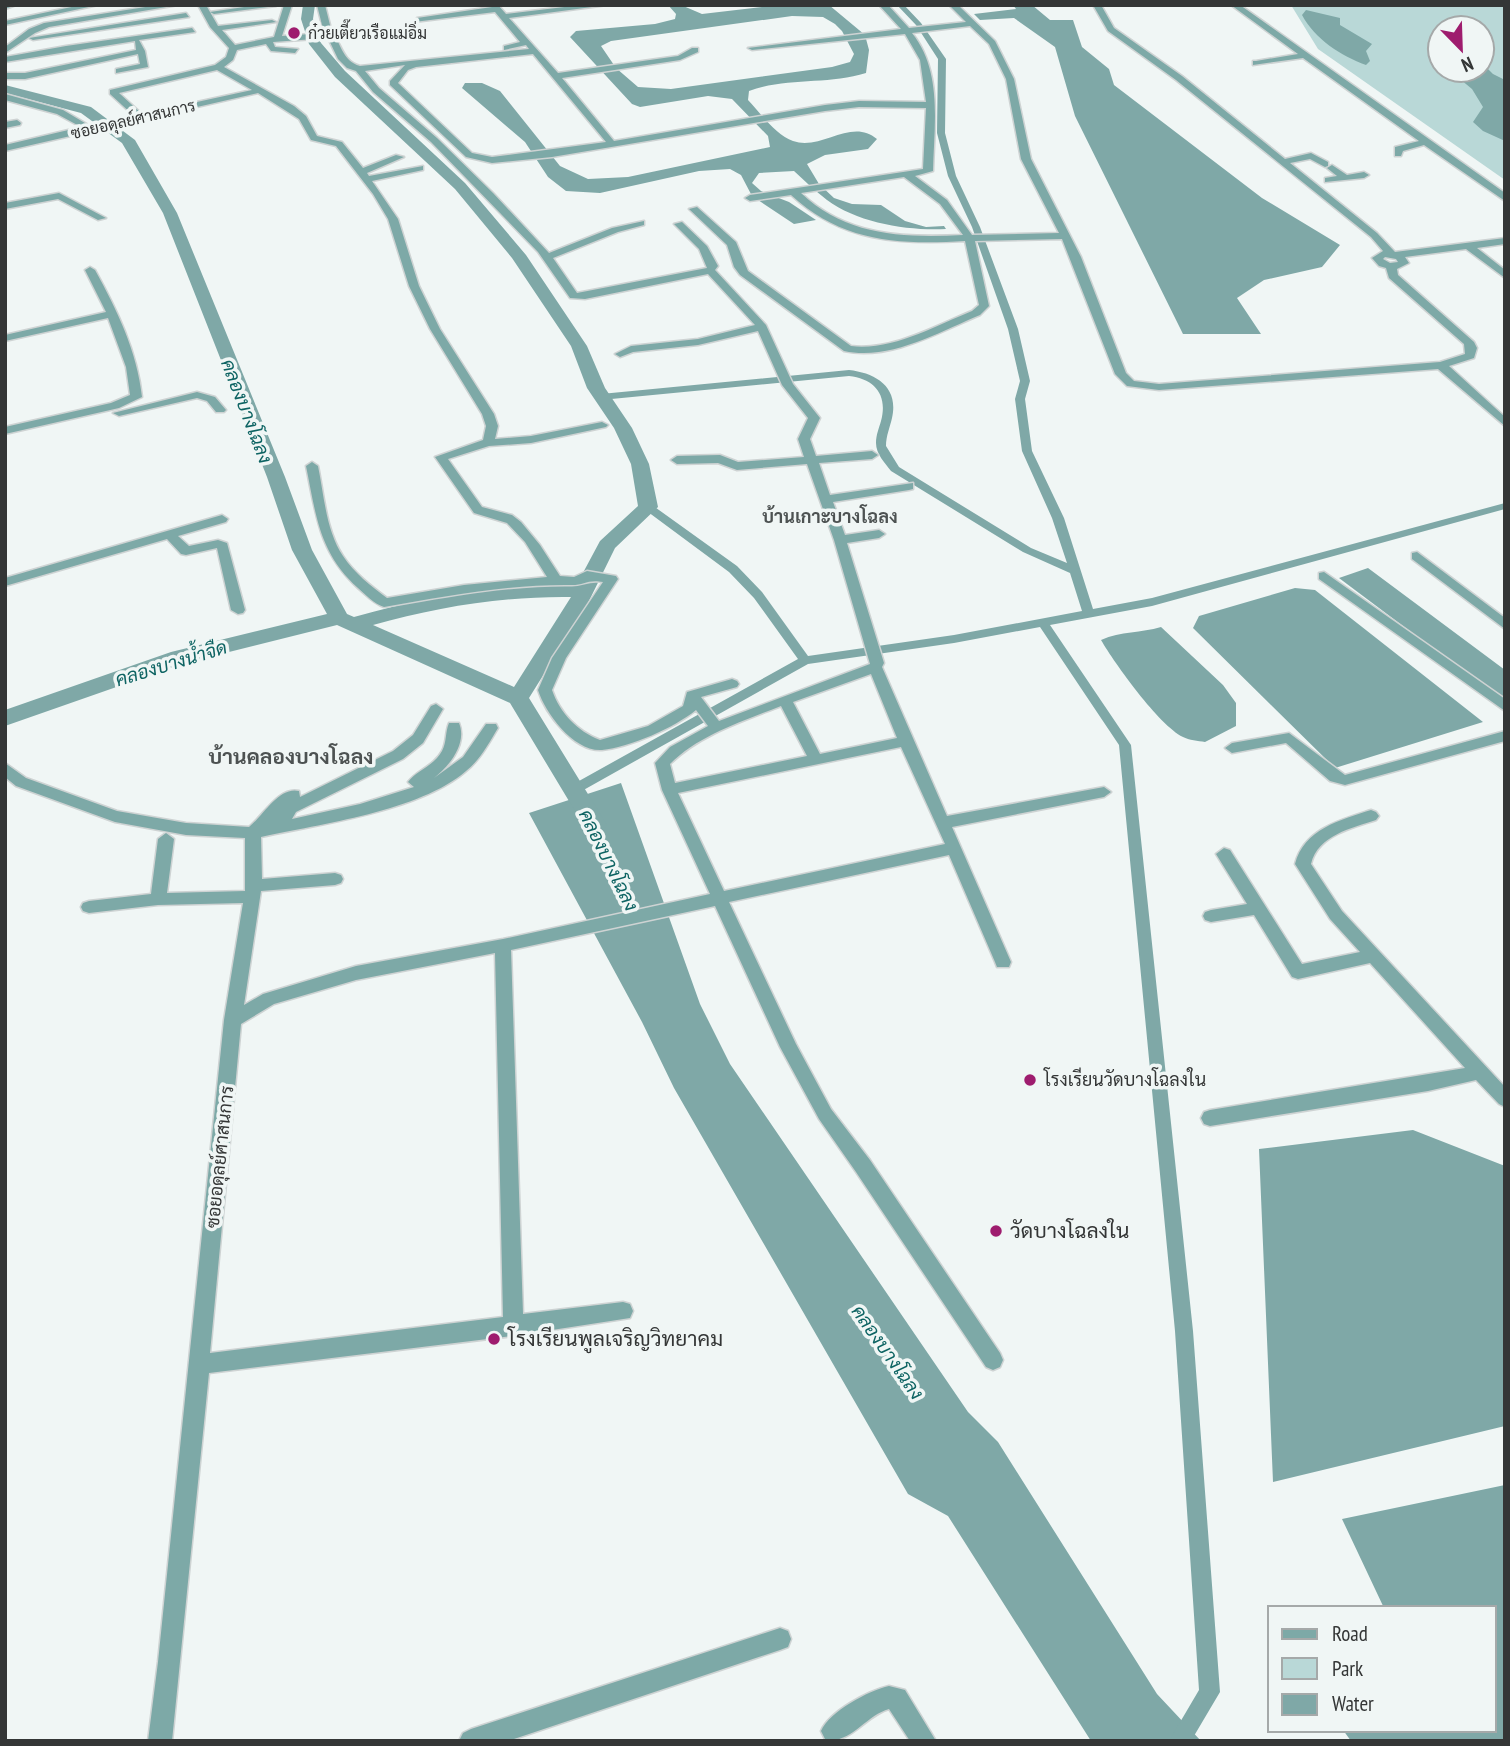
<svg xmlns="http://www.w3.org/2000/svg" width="1510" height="1746" font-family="'PT Sans Narrow',Sarabun,sans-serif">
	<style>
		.green { fill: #b9d8d7; fill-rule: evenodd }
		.water { fill: #7fa8a7; fill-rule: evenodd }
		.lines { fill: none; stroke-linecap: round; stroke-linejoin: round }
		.canal { fill: #7fa8a7; fill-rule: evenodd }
		.river { fill: #7fa8a7; fill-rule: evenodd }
		.minor-casing { stroke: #ced3d3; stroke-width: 3 }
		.minor { fill: #7da9a7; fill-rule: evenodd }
		.poi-dot { fill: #9e1c6e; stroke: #f0f6f5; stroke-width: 2.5 }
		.labels { text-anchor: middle; stroke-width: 7; stroke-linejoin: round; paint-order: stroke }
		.far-poi-label { font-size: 16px; fill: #343636; stroke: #f0f6f5; text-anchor: start }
		.far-street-label { font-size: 16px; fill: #343636; stroke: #f0f6f5 }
		.far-quarter-label { font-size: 18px; font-weight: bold; fill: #4d5252; stroke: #f0f6f5 }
		.poi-label { font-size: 18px; fill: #343636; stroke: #f0f6f5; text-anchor: start }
		.street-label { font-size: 18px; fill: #343636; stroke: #f0f6f5 }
		.water-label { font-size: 19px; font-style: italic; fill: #0e6463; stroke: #f0f6f5 }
		.quarter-label { font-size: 21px; font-weight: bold; fill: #4d5252; stroke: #f0f6f5 }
		.near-poi-label { font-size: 21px; fill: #343636; stroke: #f0f6f5; text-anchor: start }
	</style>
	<rect width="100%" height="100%" fill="#f0f6f5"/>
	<path class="green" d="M1291,5h214v175l-187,-131zM1440,28h42v42h-42z"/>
	<path class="water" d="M668,5h13l21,9 77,-9h50l36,30 4,15 -3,23c-38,12 -79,4 -117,18l-1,9c12,13 28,35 45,41 29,10 58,-24 84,-2l-9,10 -43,6 -18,9 12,20 15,14 18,6 29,1 24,16 21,6 18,-1 2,3c-38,2 -88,-6 -119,-29 -12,-9 -22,-19 -33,-29l-35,2 -7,10 9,8 28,11 27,18 -22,4 -42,-28 -11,-21 -11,-6 -31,2 -99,22 -34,-2 -18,-14 -23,-35 -63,-54 3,-5h17l18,8 60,75 28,13 40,-2 142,-30 -2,-11 -36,-37 -24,-3 -68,11 -8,-3 -62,-67 6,-6 79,-7 20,-5 1,-5zM792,16l31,1 12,7 7,7 12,23 -4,8 -18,5 -161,22 -33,-2 -22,-19 -15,-22 10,-5z
		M1013,5h19l18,15h23l9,27 27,22 5,16 148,113 78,47 -18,22 -58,13 -27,18 24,36h-78l-108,-218 -20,-69 -41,-29 -34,2 -6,-6 42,-5z
		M1306,10l34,8v7l32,19 -6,7 4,10 -4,4c-25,-9 -51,-26 -64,-50z
		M1482,63l11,11 12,6v61l-22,-10 -10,-9 10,-15 -11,-18 -23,-19h33z
		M1368,568l137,102v28l-10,-3 -156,-117z
		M1295,588l20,2 168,132 -148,46 -142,-140 6,-12z
		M1161,627l62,58 13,18v23l-31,16c-7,-1 -16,-2 -22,-5 -24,-12 -68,-73 -82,-97 20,-9 40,-7 60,-13z
		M621,783l79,221 30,60 238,348 30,30 159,252 44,47h-110l-143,-225 -40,-22 -234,-406 -32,-66 -113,-209z
		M1413,1130l92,36v260l-232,56 -14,-333z
		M1505,1485v256h-154l-8,-11h151v-122h-110l-42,-89z"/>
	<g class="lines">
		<path class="canal" d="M897,5h7l17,18 25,36 -1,74 11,43 24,51 38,102 12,52 -5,18 7,52 32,67 29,91 59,-11 353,-95v6l-353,97 -102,19 81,120 62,586 27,361 -29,49h-22l30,-51 -24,-359 -56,-586 -79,-118 -86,16 -146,21 -228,128h-10l-2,-3 2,-3 228,-127 -44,-61 -25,-26 -85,-63v-4h8l85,61 25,26 46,64 146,-21 128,-24 -12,-38 -47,-21 -132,-81c-6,-8 -15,-17 -15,-28 0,-8 3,-15 5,-22 7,-26 -6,-42 -32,-45l-248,24 -5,-3 5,-3 248,-24c27,3 50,17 43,48 -2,9 -6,18 -6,28l13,21 132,81 36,15 -15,-45 -30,-67 -7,-52 5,-18 -12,-52 -36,-102 -24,-51 -11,-43 1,-74 -22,-34z"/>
		<path class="river" d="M303,5h12l-2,14 8,24 24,28 120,112 61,72 61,91 18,42 27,40 17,36 9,43 -43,41 -28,57 -58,93 78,127 -4,6 -8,3 -8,-3 -77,-128 -173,-78 -152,38 -180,63v-16l166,-58 156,-38 -35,-64 -25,-73 -104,-264 -41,-70 -41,-30 -76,-20v-8l86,22 44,33 42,73 108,264 27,73 35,64 7,3c74,-21 147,-34 223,-33l23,-43 38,-35 -7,-42 -17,-36 -27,-40 -16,-42 -59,-88 -57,-69 -120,-112 -26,-33 -8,-25zM571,597l-57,90 -141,-62c64,-18 131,-29 198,-28z"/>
		<defs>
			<path id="minor" d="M5,5h11l-11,4z
				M81,5h17l-93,20v-4z
				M158,5h20l-129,22 -14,6 -30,20v-6l24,-18 15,-6z
				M198,5h8l12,21 54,-6 4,2 -54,8 13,15 39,-8 10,-32h8l-10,31 42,-3 -7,-28h8l7,28c10,11 10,28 28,33l169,-17 -3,-4 -22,5v-4l16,-4 -25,-30 -81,10 3,-4 75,-11 -2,-2h8l8,9 75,-9h26l-98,13 49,55 120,-17 14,-8h6v4l-18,8 -118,18 52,63 211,-36 34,-4 67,1 -6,-42 -15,-26 -153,16 -4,-2 153,-19 -22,-24h9l21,23 57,-6 -17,-17h9l37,36 19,38 17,80 50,98 45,116 8,8 25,3 281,-22 25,-8 -1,-10 -75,-66 -3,-10 -7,-2 -7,-8 11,-7 -12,-14 -195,-157 -68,-49 -15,-26h8l13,23 68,48 103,83 26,-6 17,9v4l-3,1 -15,-8 -20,4 87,70 18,19 110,-14v6l-28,4 28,22v8l-39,-29 -61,8 4,6 -12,6 1,6 76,67 3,6 -3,10 -25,8 56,51v9l-67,-57 -279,21 -32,-4 -12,-12 -53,-135 -87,2 14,65 -9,9c-41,17 -90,46 -136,36l-104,-76 -6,-8 -7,-22 -38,-36 8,-2 39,35 12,29 103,75c41,5 84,-20 121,-35l7,-6 -14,-64c-67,4 -123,1 -174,-46l-41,6 -5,-3 5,-3 173,-26 3,-61 -67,-1 -34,4 -273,46 -60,6 -26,-6 -76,-72v-4l15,-16 -40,6 14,17 58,50 56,55 56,60 63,-25 32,-7v4l-26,7 -65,26 24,35 130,-25 -8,-19 -25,-25 8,-2 25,24 11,20 -3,4 51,55 27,59 27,34 -10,21 6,17 56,-5 6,4 -6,4 -53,4 11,32 83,-12v6l-4,1 -76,12 12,33 34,-5 6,4 -6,4 -32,5 37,120 -2,4 65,149 157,-29 7,5 -7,5 -152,30 59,135 -2,5h-12l-2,-5 -46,-107 -220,47 67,142 35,65 39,51 130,193 3,7 -3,7 -7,3 -7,-3 -130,-195 -37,-53 -39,-72 -65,-141 -204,44 12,364 100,-12 7,2 3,7 -3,7 -117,18 -304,37 -37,368h-24l10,-79 66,-642 19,-117 -85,2 -69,8 -6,-2 -2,-4 2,-4 6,-2 62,-7 7,-55 8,-6 8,6 -7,54 78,-2v-53l-59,-3 -71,-13 -99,-36 -11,-9v-14l21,15 91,33 69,12 63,4c14,-11 30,-41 50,-36l1,6 93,-46 20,-16 18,-29 5,-2 7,5 -20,34 -20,16 -107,53 -4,7 68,-15 54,-17 -6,-5c9,-12 26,-16 34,-31 5,-9 3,-19 7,-28h10c9,22 -12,45 -25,55l29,-21 23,-33h10l2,4c-9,15 -18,32 -32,43 -46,40 -146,53 -205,66l1,42 73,-6 6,2 2,4 -2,4 -6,2 -74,6 -17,114 19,-11 93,-28 147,-27 207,-45 -48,-104 -7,-27 15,-16 38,-21 -12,-16c-22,18 -66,37 -94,40 -28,2 -57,-37 -64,-60l14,-32 51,-76c-15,-3 -19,3 -31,3 -63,-1 -126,11 -188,22 -10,-3 -18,-12 -26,-19 -39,-35 -42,-73 -52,-122l6,-4 6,4c6,29 8,65 25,90 11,17 28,30 44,42l77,-13 83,-8 -22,-35 -18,-19 -33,-10 -39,-56 48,-17 3,-14 -4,-12 -52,-85 -21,-43 -21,-67 -15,-25 -37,-48 -25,-6 -12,-21 -41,-26 -253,58v-6l76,-18 -24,-13 -52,-14v-6l58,16 27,16 44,-10 -24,-22v-4l105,-25 11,-8 3,-9 -19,-21zM970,26l19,18 17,35 15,80 38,74 -87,2 -25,-35 -32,-24 18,-5c1,-46 10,-99 -21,-138zM328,38l10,21 9,9 9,3 17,21 58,50 107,110 32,46 15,1 123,-25 47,51 -57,14 -67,7 -16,8 5,3 13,-5 65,-7 60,-14 24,54 26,33 -10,21 6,18 -66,5 -18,-7 -43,1 -6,4 6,4 41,-1 19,7 70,-6 27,76 36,124 -151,57 -18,-24 36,-10 2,-3 -2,-3 -5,-2 -45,13 -4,14 -35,20 -48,14c-23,-9 -40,-27 -48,-50l14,-32 52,-79 -2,-3 -29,-5 -13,6 -14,-1 -20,-31 -19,-23 -9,-7 -30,-8 -34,-48 41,-13 42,-3 75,-16 2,-2 -6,-3 -71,14 -36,3 3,-13 -4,-12 -54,-85 -21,-43 -21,-67 -26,-38 51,-11v-4l-54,10 -2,-3 37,-16 -8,-2 -33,13 -21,-26 -25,-6 -11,-20 -12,-10 -70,-39 9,-7 4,-10 29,-6 5,7 24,2 3,-4 -23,-2 -2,-5zM533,54l73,88 -114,15 -20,-4 -74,-70 10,-13 8,-3zM217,70l35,20 -110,24 -23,-21zM904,177l36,27 23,31c-60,3 -117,1 -162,-42zM1385,257l11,2 2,3 -8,1 -7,-4zM871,674l26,64 -77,16 -27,-52zM781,706l26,50 -132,27 -5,-19c29,-29 73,-43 111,-58zM901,747l44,97 -221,47 -46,-98zM495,953l8,364 -293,36 31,-329 33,-20 82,-24z
				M257,5l19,1 -62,8 -4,-2z
				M1231,5h9l265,188v8l-81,-56 -21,6 -2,5h-6v-9l24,-6 -116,-83 -50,7v-4h3l42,-7z
				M186,13l3,4 -156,23 -4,-2z
				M192,28l3,4 -56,8 6,11 3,16 -32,6v-4l24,-5 -2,-10 -113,25h-20v-6h20l111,-23 -1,-9 -130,21v-5l61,-11z
				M17,120l4,3 -1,2 -15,3v-6z
				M1332,165l15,10 17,-3 5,3 -5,3 -39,4v-4l12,-2 -10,-8z
				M59,193l47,25 -8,2 -40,-21 -53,10v-6z
				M90,267l5,3c22,40 42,81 47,127l-23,11 -114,26v-7l106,-24 19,-8 -4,-28 -18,-49 -103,23v-6l101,-23 -21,-42z
				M197,392l18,5 11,13 -2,2h-8l-9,-11 -10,-3 -78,18 -6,-3z
				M222,515l6,4 -2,3 -48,14 11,10 29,-6 9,3 18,67 -2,3 -5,1 -7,-4 -14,-62 -31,7 -5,-1 -14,-15 -162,47v-8z
				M1417,552l88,66v11l-93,-70v-6z
				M1324,572l181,127v12l-186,-132v-6z
				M1505,731v10l-160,44 -15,-4 -44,-38 -54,10 -7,-5 7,-5 57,-10 56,42z
				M1371,810l5,2 3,4 -3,4c-24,8 -58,15 -65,44l31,47 163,176v20l-6,-3 -23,-24 -48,11 -218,35 -6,-2 -3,-6 3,-6 6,-2 255,-42 -95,-105 -72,16 -6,-2 -38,-62 -43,7 -6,-2 -2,-4 2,-4 6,-2 36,-6 -31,-50 8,-6 6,2 72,114 58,-12 -30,-33 -35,-55c9,-35 45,-44 76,-54z
				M780,1628l8,3 3,8 -3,8 -8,3 -272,91h-49l4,-8 8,-4z
				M889,1686l16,4 31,51h-26l-21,-32c-23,6 -40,37 -64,30l-4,-8c9,-20 47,-40 68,-45z"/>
		</defs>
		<use href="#minor" class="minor-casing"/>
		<use href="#minor" class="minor"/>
	</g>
	<g class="poi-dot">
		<circle cx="294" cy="33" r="7"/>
		<circle cx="1030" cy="1080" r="7"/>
		<circle cx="996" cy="1231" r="7"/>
		<circle cx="494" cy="1339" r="7"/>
	</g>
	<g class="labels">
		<g class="far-poi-label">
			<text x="308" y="39">ก๋วยเตี๊ยวเรือแม่อิ่ม</text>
		</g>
		<g class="far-street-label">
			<text transform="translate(133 119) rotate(-13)" y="6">ซอยอดุลย์ศาสนการ</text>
		</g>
		<g class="far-quarter-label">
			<text x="830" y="523">บ้านเกาะบางโฉลง</text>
		</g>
		<g class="poi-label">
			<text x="1044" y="1086">โรงเรียนวัดบางโฉลงใน</text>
		</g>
		<g class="street-label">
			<text transform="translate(220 1157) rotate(-84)" y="6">ซอยอดุลย์ศาสนการ</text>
		</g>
		<g class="water-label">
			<text transform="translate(247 411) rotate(69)" y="7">คลองบางโฉลง</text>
			<text transform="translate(171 663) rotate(-17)" y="7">คลองบางน้ำจืด</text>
			<text transform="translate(609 860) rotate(64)" y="7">คลองบางโฉลง</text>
			<text transform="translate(888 1352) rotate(55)" y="7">คลองบางโฉลง</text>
		</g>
		<g class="quarter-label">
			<text x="291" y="764">บ้านคลองบางโฉลง</text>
		</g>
		<g class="near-poi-label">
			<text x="1010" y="1238">วัดบางโฉลงใน</text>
			<text x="508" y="1346">โรงเรียนพูลเจริญวิทยาคม</text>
		</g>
	</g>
	<rect width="1510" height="1746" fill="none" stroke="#343636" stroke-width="14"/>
	<rect x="1268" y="1606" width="228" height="126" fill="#f0f6f5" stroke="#a5a9a9" stroke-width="2"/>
	<rect x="1282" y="1629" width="35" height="10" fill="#7da9a7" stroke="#a5a9a9" stroke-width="2"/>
	<text x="1332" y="1641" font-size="21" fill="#343636">Road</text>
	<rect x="1282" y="1658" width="35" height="21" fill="#b9d8d7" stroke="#a5a9a9" stroke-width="2"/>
	<text x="1332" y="1676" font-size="21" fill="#343636">Park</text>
	<rect x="1282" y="1694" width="35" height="21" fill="#7fa8a7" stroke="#a5a9a9" stroke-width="2"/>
	<text x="1332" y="1711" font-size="21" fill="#343636">Water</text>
	<g transform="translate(1461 49) rotate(157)"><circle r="33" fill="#f0f6f5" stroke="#a5a9a9" stroke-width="2"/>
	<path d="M0-5L12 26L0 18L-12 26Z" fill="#9e1c6e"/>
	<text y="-10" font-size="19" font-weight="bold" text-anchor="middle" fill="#343636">N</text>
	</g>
</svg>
